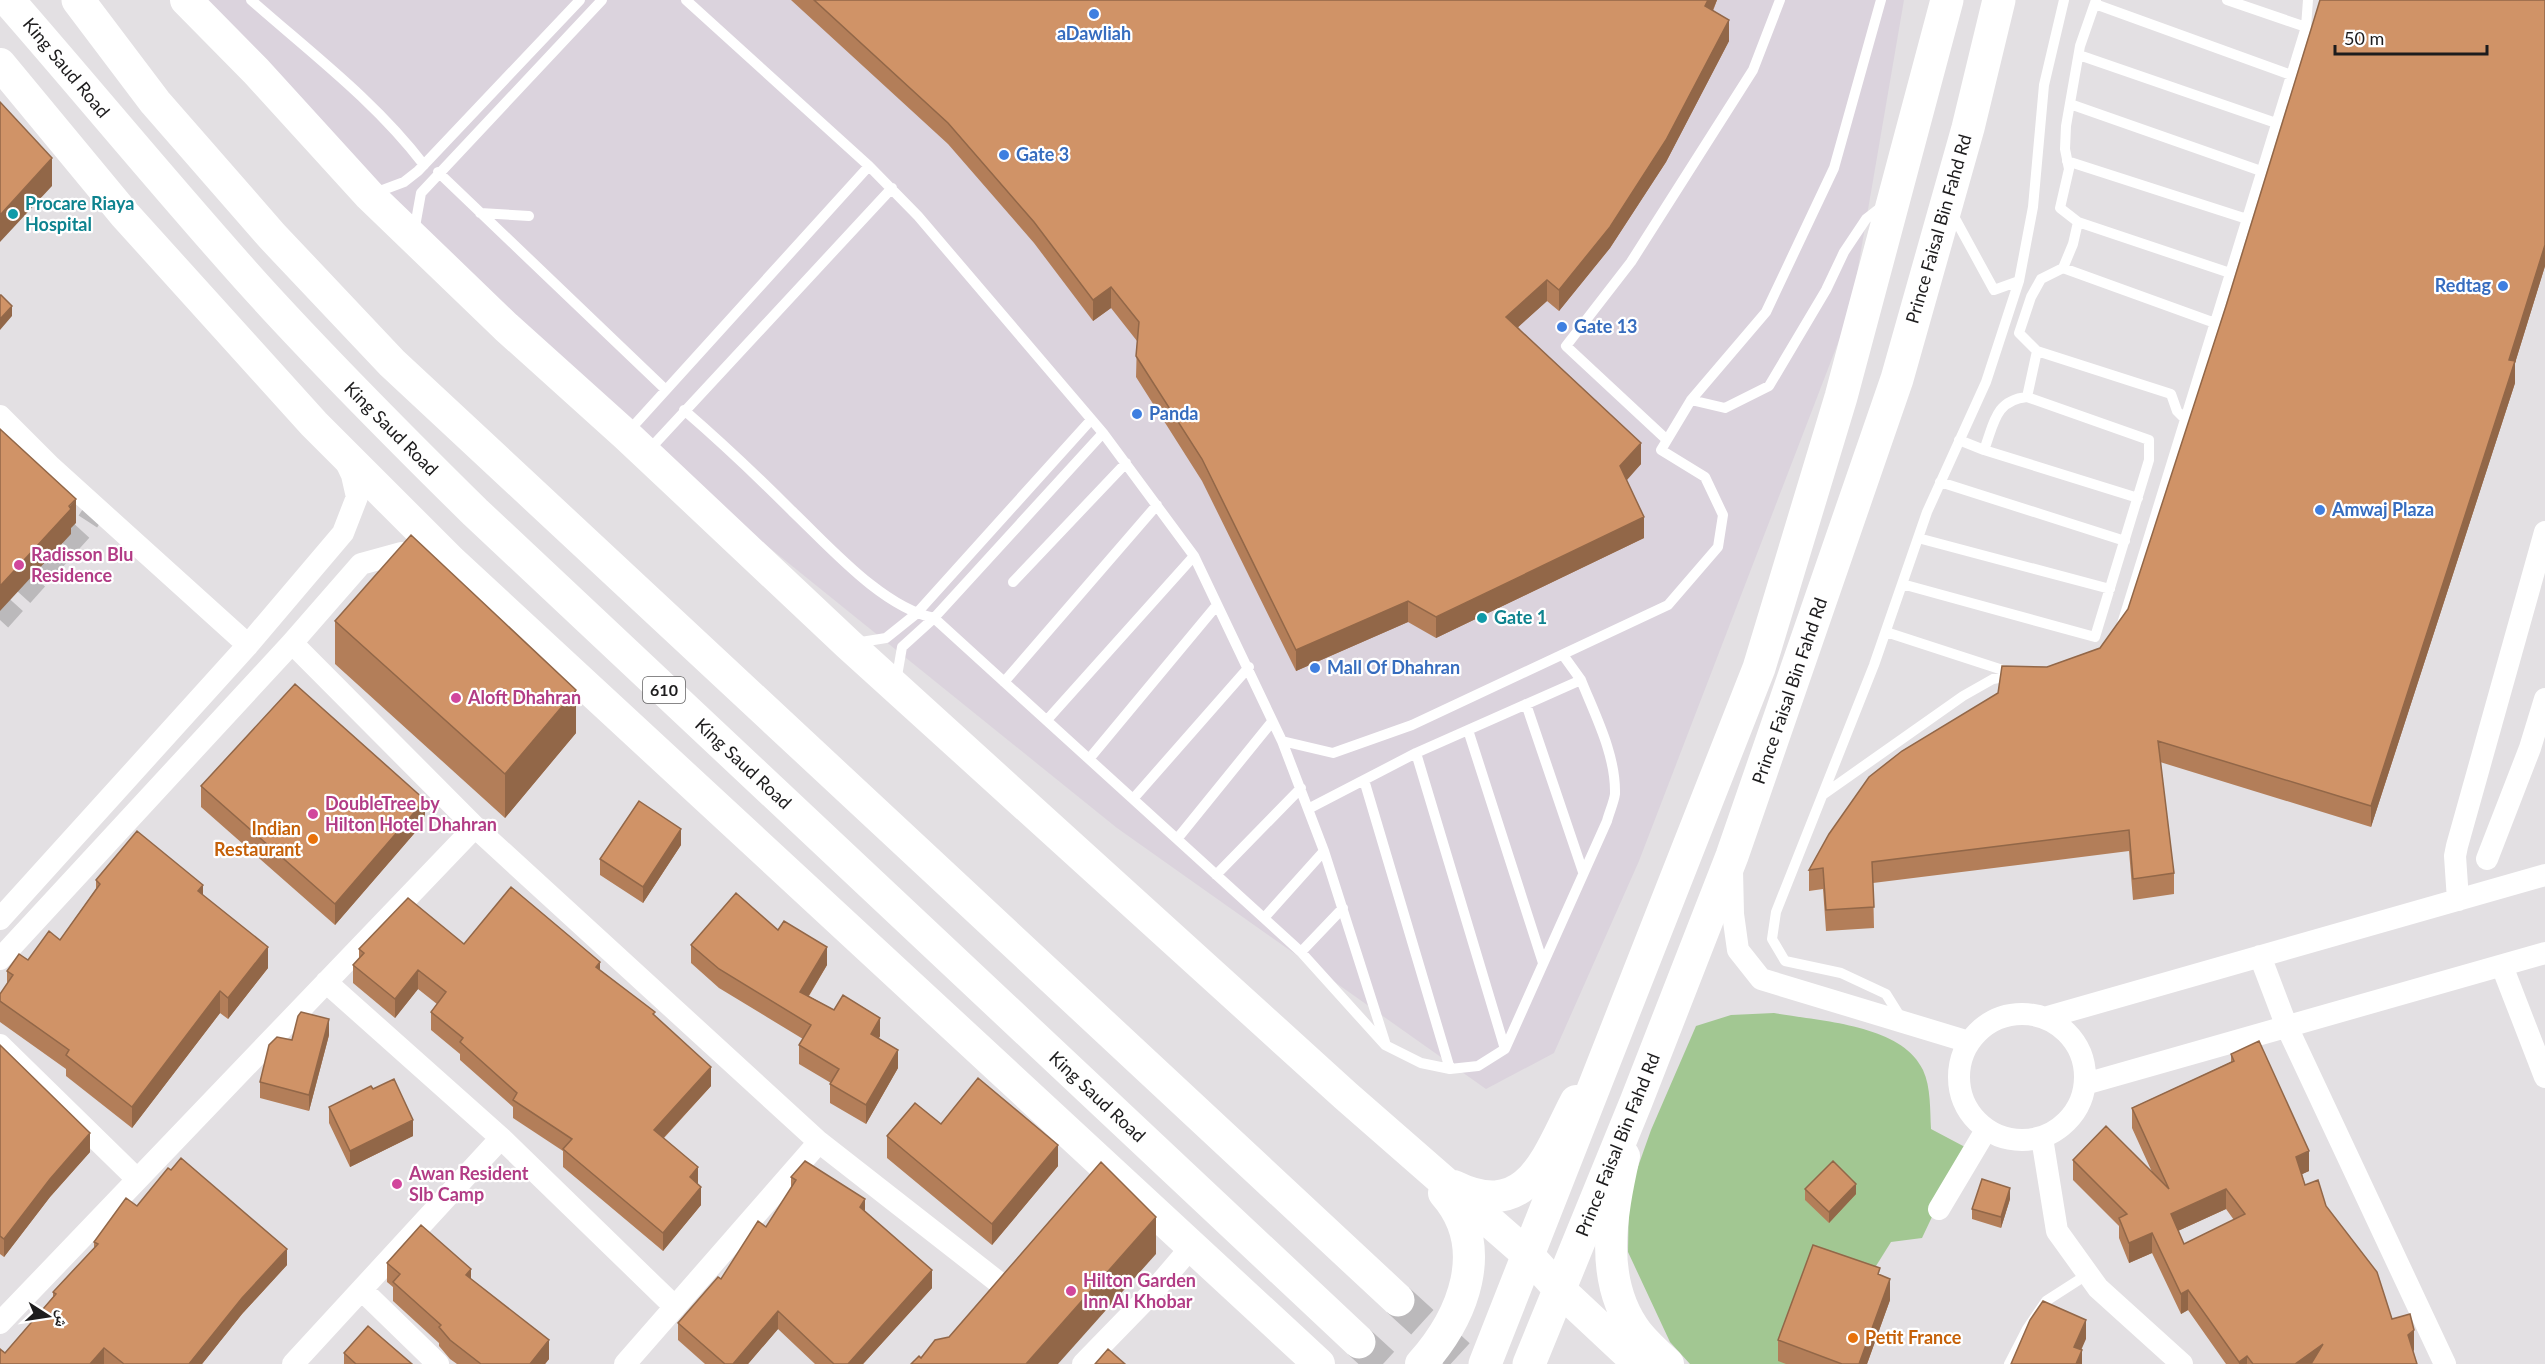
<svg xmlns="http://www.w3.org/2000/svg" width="2545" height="1364" font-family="Lato,'Noto Naskh Arabic',sans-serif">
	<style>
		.built { fill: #dbd3dd }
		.green { fill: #a2c792 }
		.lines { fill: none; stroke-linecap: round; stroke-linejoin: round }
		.minor-tunnel { stroke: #bbb9bb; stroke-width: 22; stroke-dasharray: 22 11; stroke-linecap: butt }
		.primary-tunnel { stroke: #bbb9bb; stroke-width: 33; stroke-dasharray: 33 16; stroke-linecap: butt }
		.service { stroke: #fff; stroke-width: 10 }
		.minor { stroke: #fff; stroke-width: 22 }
		.secondary { stroke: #fff; stroke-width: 32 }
		.primary { stroke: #fff; stroke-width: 33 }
		.wall { fill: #b37e59; fill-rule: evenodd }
		.shaded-wall { fill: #926748 }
		.building { fill: #d09367; stroke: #926748; stroke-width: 1.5; fill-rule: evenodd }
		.shop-dot { fill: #3f7fe0; stroke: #fff; stroke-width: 2 }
		.culture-dot { fill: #0f9aa8; stroke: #fff; stroke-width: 2 }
		.hotel-dot { fill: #d1479c; stroke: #fff; stroke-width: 2 }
		.food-dot { fill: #e8710a; stroke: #fff; stroke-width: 2 }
		.labels { text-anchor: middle; stroke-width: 4.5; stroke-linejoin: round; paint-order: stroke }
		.shield { fill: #fff; stroke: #616061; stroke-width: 1.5 }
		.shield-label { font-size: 16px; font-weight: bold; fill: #1d1c1d }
		.shop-label { font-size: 18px; font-weight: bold; fill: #366cbe; stroke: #fff; text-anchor: start }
		.street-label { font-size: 18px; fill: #1d1c1d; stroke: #fff }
		.culture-label { font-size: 18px; font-weight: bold; fill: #0d838f; stroke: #fff; text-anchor: start }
		.hotel-label { font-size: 18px; font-weight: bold; fill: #b23c85; stroke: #fff; text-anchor: start }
		.food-label { font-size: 18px; font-weight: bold; fill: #c56008; stroke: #fff; text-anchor: end }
	</style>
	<rect width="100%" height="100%" fill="#e3e0e3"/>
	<path class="built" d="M195,0h1709l-53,309 -212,552 -85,192 -68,36 -369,-261 -397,-320 -307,-269z"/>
	<path class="green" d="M1774,1013c43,8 128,11 149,57 8,17 7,41 8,59l34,18 -43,91 -31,4 -15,24 -28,7 -48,91h-110l-20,-22 -42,-90 1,-60 22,-62 45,-104 35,-11z"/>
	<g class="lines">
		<path class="minor-tunnel" d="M0,620l85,-94 11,-17"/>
		<path class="primary-tunnel" d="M1398,1300l70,64
			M1359,1342l24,22"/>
		<path class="service" d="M251,0c60,53 124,101 173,165
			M686,0l183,166 49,50 185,217 91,123 88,185 42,110 61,191
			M2096,0l-16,46 -14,80 -1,23 4,20 -9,39 18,14 -5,22 -10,24 -22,11 -10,18 -12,36 18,18 134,43 6,17 8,8
			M2227,0l79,27
			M2095,4l196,71
			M2079,55l197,68
			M2070,104l191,67
			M2067,161l180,58
			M438,172l228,218
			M372,194l32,-12 14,-11 162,-171
			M480,213l49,3
			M1952,213l42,77 25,-9
			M2078,222l152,51
			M414,232l7,-39 181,-193
			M2063,268l152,55
			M1691,400l34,8 44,-22 57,-96 18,-38 22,-33 18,-14
			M684,410c37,32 73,66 108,101 38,36 90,96 142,107l367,334 84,93 36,18 29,6 28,-3 27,-17 102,-228c2,-8 7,-19 8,-27 1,-39 -20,-79 -34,-114l-165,73 -108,56
			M627,433l242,-267
			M1667,440l-101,-94 65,-84 122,-192 27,-70
			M1959,440l25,10c10,-26 11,-50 43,-53l10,-46
			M1984,450l154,48
			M647,452l245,-264
			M1940,482l185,59
			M1918,538l192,51
			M1013,582l113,-119
			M1902,584l193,53 54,-177v-20l-122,-43
			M2122,624l184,-597 2,-27
			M1886,632l129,42
			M855,643l31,-5 30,-24 174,-193
			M1563,655l18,25
			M896,682l6,-35 32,-29 169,-185
			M1004,682l153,-177
			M1526,704l57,168
			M1047,720l147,-164
			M1468,730l75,233
			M1282,741l51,12 79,-28 256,-120 50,-58 5,-32 -18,-38 -44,-27 30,-50 75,-88 68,-144 47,-168
			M1416,753l89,296
			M1089,759l128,-154
			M1364,780l86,289
			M1824,794l139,-98 30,-17 22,-4
			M1133,799l116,-132
			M1177,839l94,-116
			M1216,875l85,-87
			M1264,918l60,-67
			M1301,952l42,-44
			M1901,1018l-15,-24 -45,-21 -56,-12 -13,-22 4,-27 98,-247 53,-153 59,-130 33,-101 14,-74 11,-122 20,-85
			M2009,1364l18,-35 19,-28 42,-27"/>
		<path class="minor" d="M0,416l51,51 197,178
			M292,643l183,184 344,315 188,147
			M2487,859l43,-111 15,-49
			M1732,870l1,44 5,36 23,29 208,63
			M2458,900l-3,-44 2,-10 88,-314
			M0,919l248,-274 95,-112 14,-36 -5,-22 -8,-17
			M2260,956l27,71 158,337
			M0,959l292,-316 69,-79 40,-11 22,3
			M2502,966l43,111
			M326,982l175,156 174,169
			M1959 1077a63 63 0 1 1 126 0a63 63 0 1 1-126 0Z
			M2044,1018l501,-143
			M0,1045l137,134
			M2085,1084l460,-131
			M2042,1138l15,93 41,57 84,76
			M1939,1209l47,-79
			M362,1290l76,74
			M0,1323l475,-496
			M293,1364l208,-226
			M625,1364l194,-222
			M1083,1364l68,-70 42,-49"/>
		<path class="secondary" d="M186,0l70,71 113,124 137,132 120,108 222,209 498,452 183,160 31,34 79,74
			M0,64l125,151 189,209 137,137 868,803
			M1624,1156c-13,59 -26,126 14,178 9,11 20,21 30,30
			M1454,1186c75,37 94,-32 122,-85
			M1421,1364c42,-47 71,-117 23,-171"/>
		<path class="primary" d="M8,0c84,96 164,194 249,288 70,77 144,151 218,224l884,830
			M78,0l77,102 117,134 120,127 1006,937
			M1485,1364l274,-696 82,-271 106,-397
			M1529,1364l107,-262 96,-246 165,-477 71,-251 31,-128"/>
	</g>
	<path class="wall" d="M791,0h926l-4,11 16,30 -63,121 -56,86 -51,63 -12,-10 -29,26 123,137 -15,16 18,58 -208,100 -28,-16 -112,49 -94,-190 -66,-104 1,-36 -26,-33 -18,13 -59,-78 -86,-99z
		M2545,0v266l-30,97v20l-144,444 -211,-65 14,111v21l-41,6 -4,-49 -256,32 1,45 -48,3 -3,-42 -14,2v-21l238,-203 53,-19 28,-39z
		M335,621l241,112 -71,85 -170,-154z
		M201,786l224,35 -90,104 -134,-118z
		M681,845l-38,58 -43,-28v-16z
		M96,880l107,16 65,72 -40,51 -8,-6 -88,115 -66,-52v-7l-66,-47v-28l7,-10v-13l21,-11 32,-20 36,-51z
		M778,930l49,35 -18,31 71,40 -1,2 19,30 -32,56 -36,-21v-19l1,-1 -32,-19v-19l4,-6 -84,-51 -28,-25v-18z
		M464,944l136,26 55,46 56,70 -47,52 34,47 3,20 -38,46 -100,-84v-16l-50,-33v-11l-53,-47v-6l-29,-24v-18l6,-8 -19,-15 -23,29 -42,-35v-18l6,-7v-9z
		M329,1035l-20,76 -49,-13v-16l32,-42z
		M0,1045l90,107 -40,45 -46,60 -4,-3z
		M2231,1054l78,117 -7,3 3,11 21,21 66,113 22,31 -1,1 4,13h-191l-38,-54 -7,4 -29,-61 -23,10 -10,-25v-12l-46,-46v-20l79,12 -20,-44v-20l99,-46zM2226,1209l8,11 -50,24 -6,-13z
		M373,1089l40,47 -63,31 -21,-44v-16z
		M941,1124l117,42 -66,79 -105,-87v-22z
		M791,1177l74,34 67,77 -69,76h-48l-37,-35 -30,35h-43l-27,-24v-17l43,-44 45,-52 25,-39z
		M1805,1189l51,5 -27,29 -24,-23z
		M2010,1199l-9,29 -29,-9v-10z
		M137,1206l150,59 -45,49 -40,50h-202l5,-11 48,-56v-5l41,-44v-6z
		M387,1263l84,16 78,80 -4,5h-88l-7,-5 -11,-13v-3l-46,-42v-14l-6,-5z
		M1890,1300l-23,64h-81l-8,-3v-21z
		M344,1353l68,11h-68z"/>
	<path class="shaded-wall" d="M1708,0h9l-12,28v-22z
		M1729,20v21l-63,121 -56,86 -51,63v-21z
		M52,158v28l-52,56v-27z
		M2545,245v21l-30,97v20l-144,444v-21z
		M1547,280v21l-41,37v-21z
		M1111,287v21l-18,13v-21z
		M12,306v10l-12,14v-11z
		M1641,443v21l-21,24v-22z
		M76,499v24l-5,5v6l-71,77v-25z
		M1644,517v21l-208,100v-21z
		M1408,601v21l-112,49v-21z
		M576,690v43l-71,85v-44z
		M425,800v21l-90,104v-21z
		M681,829v16l-38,58v-16z
		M203,885v21l-5,-15z
		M268,947v21l-40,51v-21z
		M827,947v18l-27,45v-18z
		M600,962v18l-4,-13z
		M418,970v19l-23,29v-19z
		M220,991v22l-88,115v-21z
		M880,1018v18l-9,16v-18z
		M329,1019v16l-20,76v-16z
		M898,1050v18l-32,56v-19z
		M711,1067v19l-57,62v-18z
		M413,1120v16l-63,31v-16z
		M90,1133v19l-40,45 -46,60v-18l46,-60z
		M1058,1145v21l-66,79v-21z
		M2309,1151v20l-13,6v-20z
		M698,1167v18l-8,-8z
		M1856,1184v10l-27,29v-11z
		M701,1187v18l-38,46v-18z
		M2010,1188v11l-9,29v-11z
		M2226,1189v20l-55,25v-20z
		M865,1199v18l-5,-10z
		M1156,1217v37l-98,110h-32z
		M2152,1233v20l-23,10v-20z
		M287,1249v16l-45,49 -40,50h-13l53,-66z
		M471,1269v19l-5,-13z
		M932,1270v18l-69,76h-15z
		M1890,1279v21l-23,64h-8z
		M2188,1290v20l-7,4v-20z
		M778,1311v18l-30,35h-15z
		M2086,1320v19l-11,25 -1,-17z
		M2414,1330v20l-6,5v-20z
		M549,1340v19l-4,5h-15z
		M2323,1344v20h-28z
		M104,1348v16h-14z
		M2082,1350v14h-6z
		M2247,1356v8h-8v-2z"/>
	<path class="building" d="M814,0h894l-3,6 24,14 -63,120 -56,87 -51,63 -12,-10 -41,37 135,126 -21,23 24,51 -208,100 -28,-16 -112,49 -94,-191 -66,-103 3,-34 -28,-35 -18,13 -59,-78 -86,-99z
		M2320,0h225v245l-36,115 6,1 -144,445 -213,-65 16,132 -41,6 -4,-49 -257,32 2,45 -48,3 -3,-42 -14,2 20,-36 40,-57 33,-26 96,-58 4,-27 45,1 53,-19 28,-39 98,-303z
		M0,102l52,56 -52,57z
		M0,295h1l11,11 -12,13z
		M0,429l76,70 -7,7 2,3 -71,77z
		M411,535l165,155 -71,84 -170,-153z
		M295,684l130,116 -90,104 -134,-118z
		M639,801l42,28 -38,58 -43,-28z
		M137,831l66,54 -5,6 70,56 -40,51 -8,-7 -88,116 -66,-52 3,-5 -69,-49v-7l13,-19 -6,-4 12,-17 9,6 21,-29 11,9 40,-56 -4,-4z
		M511,887l89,75 -4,5 59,45 -2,2 58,53 -57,63 44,37 -8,10 11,10 -38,46 -100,-84 9,-10 -59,-39 4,-7 -57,-51 3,-4 -32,-26 15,-20 -28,-22 -23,29 -42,-34 11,-12 -5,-4 49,-51 56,46z
		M736,893l42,37 6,-9 43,26 -27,45 34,18 9,-15 37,23 -9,16 27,16 -32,55 -36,-21 9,-15 -40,-24 12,-20 -92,-56 -28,-24z
		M301,1012l28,7 -20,76 -49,-13 9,-37 8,-8 15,3 6,-24z
		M2259,1041l50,110 -13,6 9,28 13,-5 8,26 51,66 15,47 18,-5 4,16 -6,5 9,29h-106l12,-20 -28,20h-42l-6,-8 -8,6 -51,-72 -7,4 -29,-61 -23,10 -10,-25 8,-4 -54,-54 33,-34 63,63 -37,-81 102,-47 -3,-7zM2226,1189l19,25 -61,30 -13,-30z
		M0,1045l90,88 -40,46 -46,60 -4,-3z
		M978,1078l80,67 -66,79 -105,-88 28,-33 26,21z
		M394,1079l19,41 -63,31 -21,-44 42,-21 2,3z
		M181,1158l106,91 -45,49 -53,66h-65l-20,-16 -14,16h-90v-15l5,4 51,-59 -3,-2 45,-48 -4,-2 32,-44 11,8 31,-38 3,2z
		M805,1161l60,38 -5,8 72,63 -84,94h-14l-56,-53 -45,53h-8l-47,-41 40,-46 3,2 37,-58 8,6 30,-47 -5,-3z
		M1833,1161l23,23 -27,28 -24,-23z
		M1101,1162l55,55 -130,147h-115l8,-8 2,2 14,-18 14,-3z
		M1982,1179l28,9 -9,29 -29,-8z
		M421,1225l50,44 -5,6 83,65 -19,24h-49l-31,-24 -11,-13 2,-2 -48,-43 7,-8 -13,-11z
		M1813,1245l67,23 -2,6 12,5 -31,85h-17l-64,-24z
		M2043,1301l43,19 -12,27 8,3 -6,14h-65l19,-44z
		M368,1326l44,38h-56l-12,-11z
		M1108,1349l17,15h-30z"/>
	<g class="shop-dot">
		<circle cx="1094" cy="14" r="6"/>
		<circle cx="1004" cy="155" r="6"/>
		<circle cx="2503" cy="286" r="6"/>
		<circle cx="1562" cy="327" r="6"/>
		<circle cx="1137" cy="414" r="6"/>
		<circle cx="2320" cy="510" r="6"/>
		<circle cx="1315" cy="668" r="6"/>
	</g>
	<g class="culture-dot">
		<circle cx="13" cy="214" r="6"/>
		<circle cx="1482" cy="618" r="6"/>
	</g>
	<g class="hotel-dot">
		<circle cx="19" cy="565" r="6"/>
		<circle cx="456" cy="698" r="6"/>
		<circle cx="313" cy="814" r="6"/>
		<circle cx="397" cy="1184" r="6"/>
		<circle cx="1071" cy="1291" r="6"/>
	</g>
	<g class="food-dot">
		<circle cx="313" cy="839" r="6"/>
		<circle cx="1853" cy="1338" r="6"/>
	</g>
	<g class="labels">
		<rect class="shield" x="643" y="677" width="42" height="26" rx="4.5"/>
		<g class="shield-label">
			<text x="664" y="696">610</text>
		</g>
		<g class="shop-label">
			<text x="1094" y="40" text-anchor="middle">aDawliah</text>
			<text x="1016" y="161">Gate 3</text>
			<text x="2491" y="292" text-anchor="end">Redtag</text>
			<text x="1574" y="333">Gate 13</text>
			<text x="1149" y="420">Panda</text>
			<text x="2332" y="516">Amwaj Plaza</text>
			<text x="1327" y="674">Mall Of Dhahran</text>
		</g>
		<g class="street-label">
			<text transform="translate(66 68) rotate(50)" y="6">King Saud Road</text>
			<text transform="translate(1939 229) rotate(-74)" y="6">Prince Faisal Bin Fahd Rd</text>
			<text transform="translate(391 429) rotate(45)" y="6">King Saud Road</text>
			<text transform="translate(1790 691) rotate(-71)" y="6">Prince Faisal Bin Fahd Rd</text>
			<text transform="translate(743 764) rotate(43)" y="6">King Saud Road</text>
			<text transform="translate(1097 1097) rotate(43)" y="6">King Saud Road</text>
			<text transform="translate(1618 1145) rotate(-68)" y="6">Prince Faisal Bin Fahd Rd</text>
		</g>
		<g class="culture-label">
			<text x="25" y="210">Procare Riaya<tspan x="25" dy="21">Hospital</tspan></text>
			<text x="1494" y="624">Gate 1</text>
		</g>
		<g class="hotel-label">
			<text x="31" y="561">Radisson Blu<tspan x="31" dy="21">Residence</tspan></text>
			<text x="468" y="704">Aloft Dhahran</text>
			<text x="325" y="810">DoubleTree by<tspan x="325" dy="21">Hilton Hotel Dhahran</tspan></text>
			<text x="409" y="1180">Awan Resident<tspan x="409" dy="21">Slb Camp</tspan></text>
			<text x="1083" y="1287">Hilton Garden<tspan x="1083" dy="21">Inn Al Khobar</tspan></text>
		</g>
		<g class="food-label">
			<text x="301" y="835">Indian<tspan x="301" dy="21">Restaurant</tspan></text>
			<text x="1865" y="1344" text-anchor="start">Petit France</text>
		</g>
	</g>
	<g transform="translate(48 1316) rotate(102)" stroke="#ffffff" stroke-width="4.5" paint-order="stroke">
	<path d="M0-4.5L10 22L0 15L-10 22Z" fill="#1d1c1d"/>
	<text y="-9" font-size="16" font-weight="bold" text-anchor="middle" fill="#1d1c1d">ش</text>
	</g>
	<path d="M2335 45v9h152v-9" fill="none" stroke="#1d1c1d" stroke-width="3"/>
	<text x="2344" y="45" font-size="18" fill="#1d1c1d" stroke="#ffffff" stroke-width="4.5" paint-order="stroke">50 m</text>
</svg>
